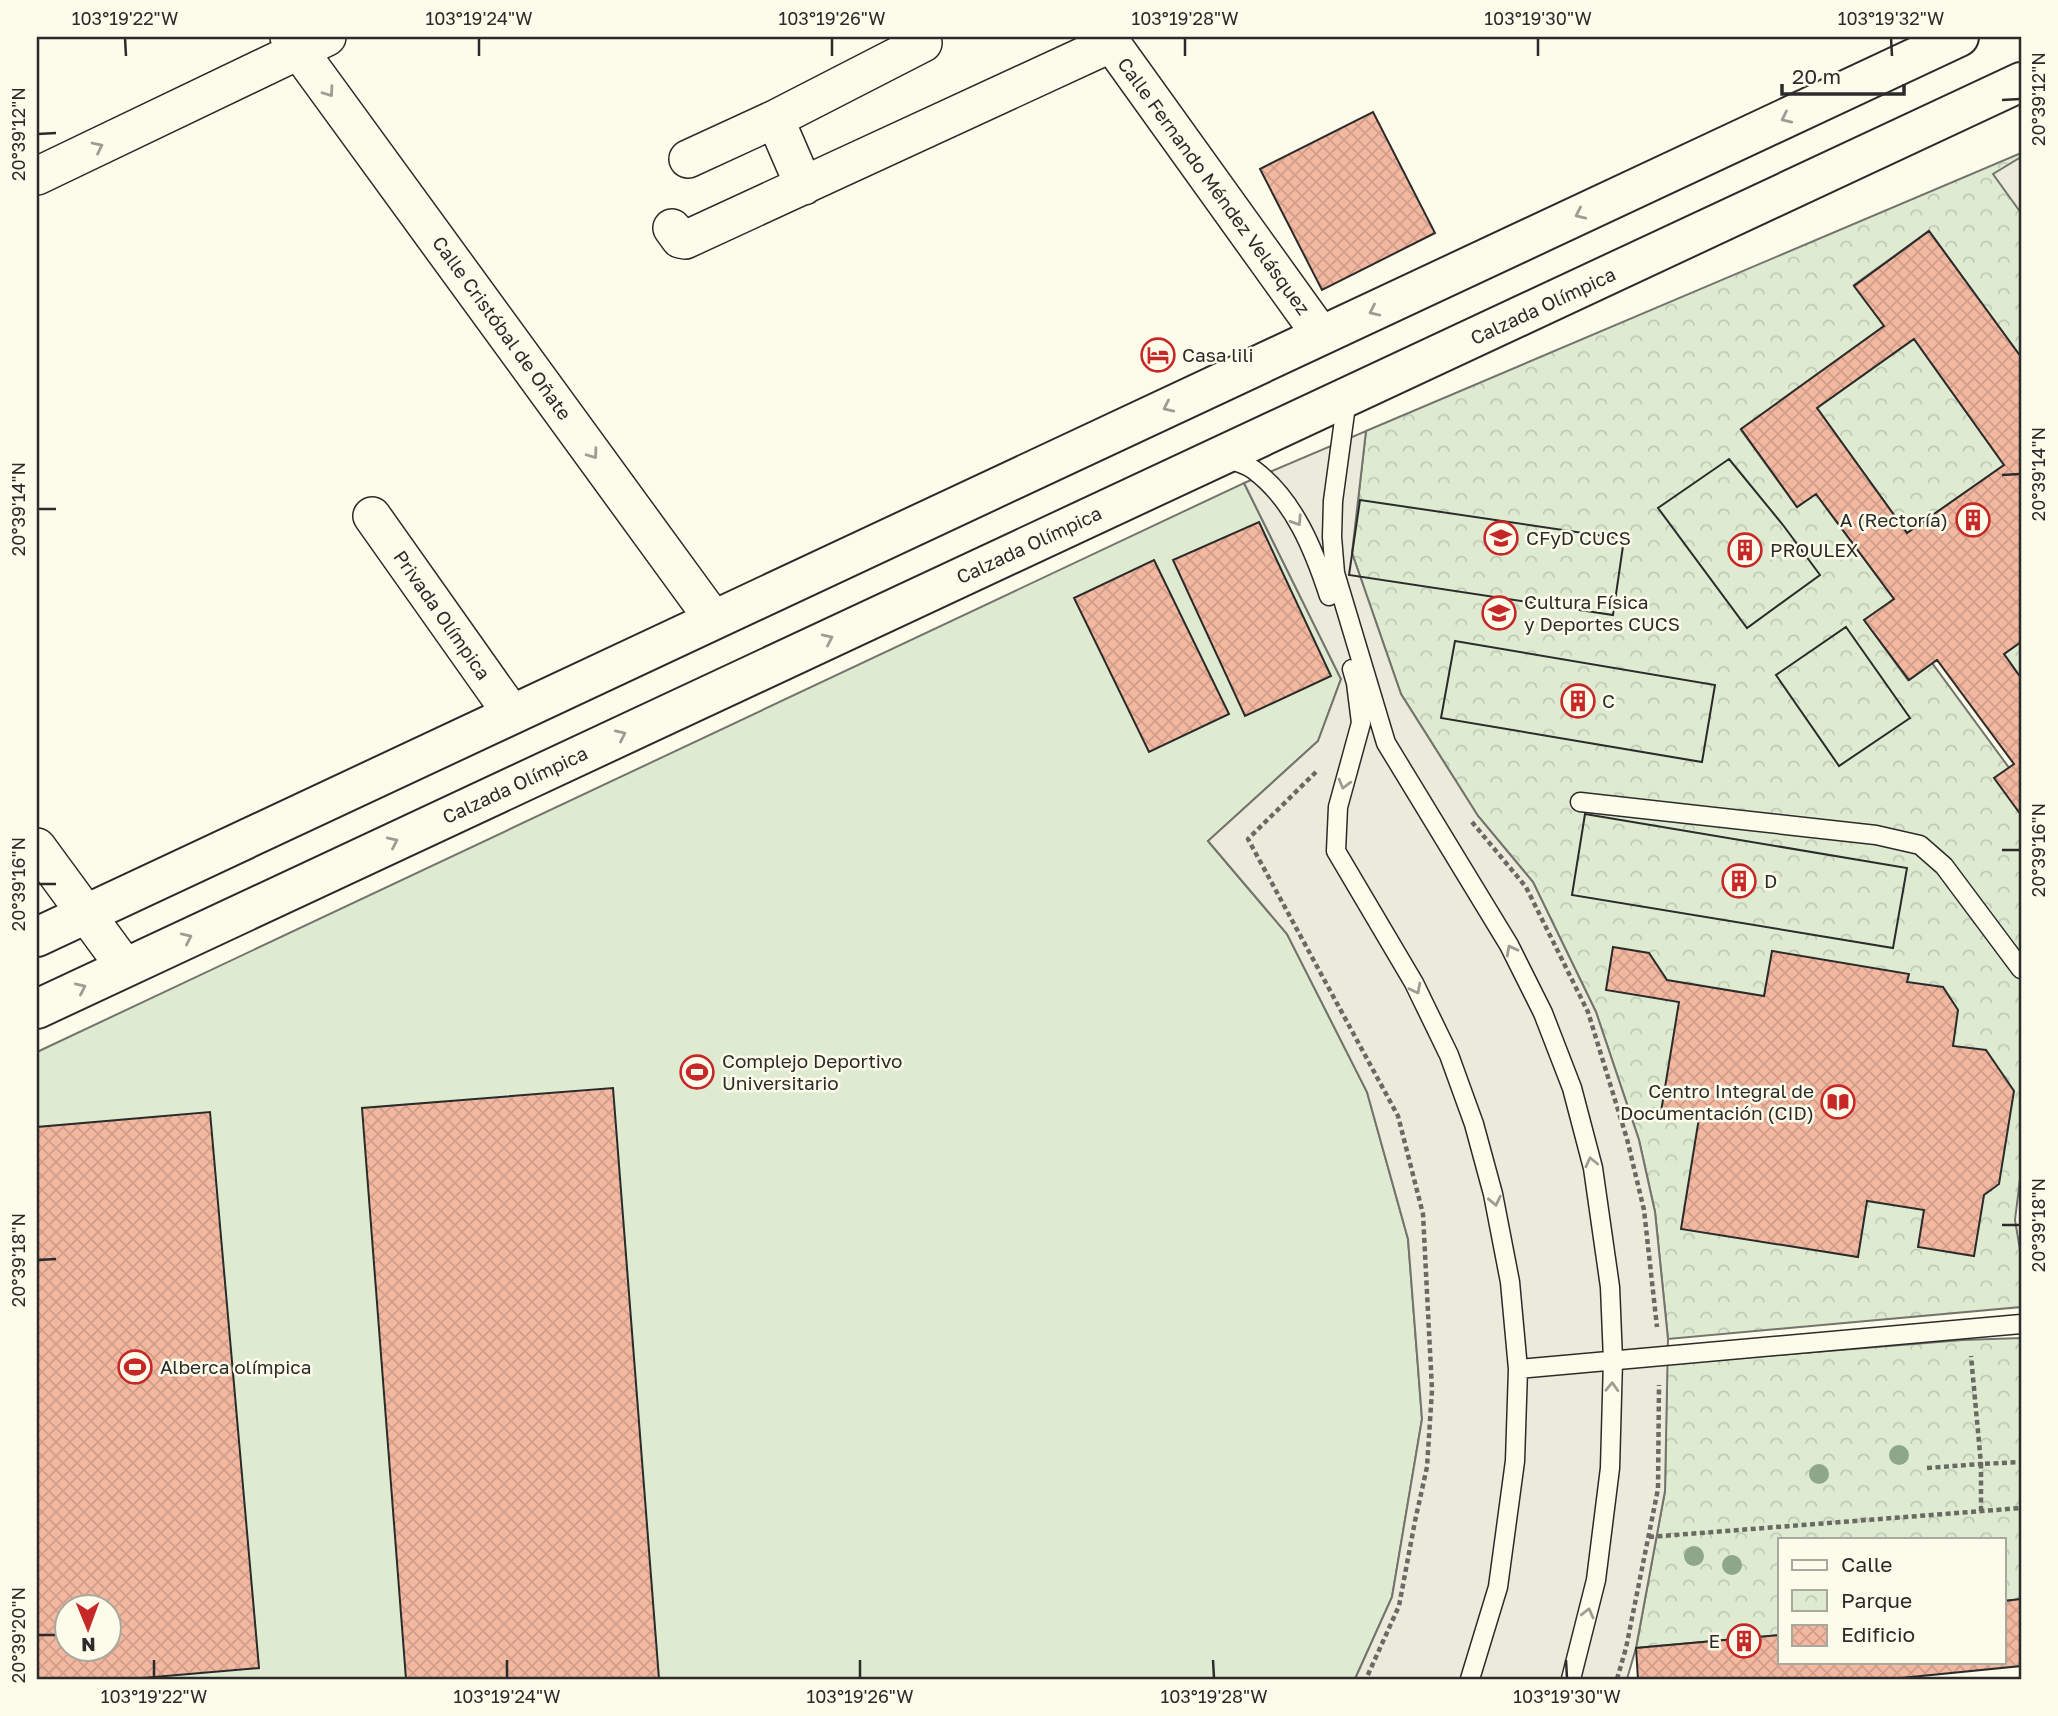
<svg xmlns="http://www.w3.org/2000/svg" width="2058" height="1716" font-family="'Golos Text',sans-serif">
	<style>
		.green { fill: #deebd1; stroke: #74746e; stroke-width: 2; fill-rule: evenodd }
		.park { fill: url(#park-crowns); stroke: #74746e; stroke-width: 2 }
		.parking { fill: #eceadb; stroke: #74746e; stroke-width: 2 }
		.building { fill: url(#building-cross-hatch); stroke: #2b2b2b; stroke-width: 2; fill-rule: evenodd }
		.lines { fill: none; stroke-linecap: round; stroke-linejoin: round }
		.service-casing { stroke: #2b2b2b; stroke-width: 21 }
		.minor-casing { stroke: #2b2b2b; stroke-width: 40 }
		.primary-casing { stroke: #2b2b2b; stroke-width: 42 }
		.path { stroke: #6a6964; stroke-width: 4.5; stroke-dasharray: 5 3.5; stroke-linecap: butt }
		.service { stroke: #fdfbea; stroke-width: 18 }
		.minor { stroke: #fdfbea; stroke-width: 37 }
		.primary { stroke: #fdfbea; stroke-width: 38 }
		.tree { fill: #8ea78a }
		.oneway { stroke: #9e9d94 }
		.ticks { fill: none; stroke: #2b2b2b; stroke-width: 2.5 }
		.labels { text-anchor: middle; stroke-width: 5; stroke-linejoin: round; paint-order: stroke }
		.street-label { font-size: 19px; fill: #2b2b2b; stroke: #fdfbea }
		.poi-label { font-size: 19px; fill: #2b2b2b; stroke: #fdfbea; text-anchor: start }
		.neatline { fill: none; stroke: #2b2b2b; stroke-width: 2.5 }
		.ticks-label { font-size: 18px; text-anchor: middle; fill: #2b2b2b }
	</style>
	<defs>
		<pattern id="park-crowns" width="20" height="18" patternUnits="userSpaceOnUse" patternTransform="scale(1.75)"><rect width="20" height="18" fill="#deebd1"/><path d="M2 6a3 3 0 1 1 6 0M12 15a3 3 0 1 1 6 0" fill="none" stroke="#bfcab4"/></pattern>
		<pattern id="building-cross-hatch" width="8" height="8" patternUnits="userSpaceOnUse" patternTransform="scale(1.75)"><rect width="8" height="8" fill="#f2b8a0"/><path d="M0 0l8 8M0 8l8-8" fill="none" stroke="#d09e8a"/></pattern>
	</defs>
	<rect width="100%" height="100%" fill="#fdfbea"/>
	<path class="green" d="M1244,483l97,196 -23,62 -110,100 79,93 80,158 41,147 14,180 -30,178 -37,82h-1318v-627zM66,1608h42v42h-42z"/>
	<path class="park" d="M2021,153v204l-92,-126 -75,54 30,41 -143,104 56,77 19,-13 78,105 -29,22 43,59 24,-17 89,121v387l-6,49 6,36v51l-353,32 -13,-127 -16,-72 -43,-128 -63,-130 -55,-66 -77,-122 -49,-141 14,-122z
		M1914,339l90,126 -97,68 -90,-125z
		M2021,642v36l-17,-24z
		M2021,1338v261l-17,2v-62h-224v96l-144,13 29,-157 2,-127 296,-24z"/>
	<path class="parking" d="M2021,157v56l-28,-39z
		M1366,431l-14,122 49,141 77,122 55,66 63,130 43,128 16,72 13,127 -3,152 -29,157 -9,31h-272l37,-82 30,-178 -14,-180 -41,-147 -80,-158 -79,-93 110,-100 23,-62 -97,-196z"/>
	<path class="building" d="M1373,112l62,121 -113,57 -62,-121z
		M1929,231l92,126v285l-17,12 17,24v137l-27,-37 20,-14 -77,-104 -28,20 -45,-60 30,-21 -78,-105 -19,13 -56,-78 143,-103 -30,-40zM1914,339l90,126 -97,68 -90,-125z
		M1729,459l54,66 37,50 -73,53 -89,-120z
		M1729,459l54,66 37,50 -73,53 -89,-120z
		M1360,500l264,39 -11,76 -264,-40z
		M1360,500l264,39 -11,76 -264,-40z
		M1259,522l72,154 -86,40 -72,-156z
		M1154,560l75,154 -80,38 -75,-154z
		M1846,627l64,91 -71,48 -63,-91z
		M1846,627l64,91 -71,48 -63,-91z
		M1455,641l260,44 -13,77 -261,-44z
		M1455,641l260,44 -13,77 -261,-44z
		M1585,814l322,54 -14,80 -321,-53z
		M1585,814l322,54 -14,80 -321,-53z
		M1613,947l36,6 18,27 97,16 8,-45 137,23 -2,8 36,5 15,23 -5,36 33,4 28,41 -15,93 -15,11 -10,61 -56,-9 6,-37 -57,-9 -9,56 -177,-28 18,-111 -38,-6 18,-110 -73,-12z
		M613,1088l46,591h-253l-44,-571z
		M210,1112l49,556 -128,11h-94v-552zM66,1608h42v42h-42z
		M2021,1599v67l-130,13h-253l-2,-31 144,-13v27h224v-61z"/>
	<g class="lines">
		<defs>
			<path id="service" d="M1347,398l-14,103 -1,36 3,36 51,170 123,202 34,68 29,75 21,80 17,119 3,73 -3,108 -14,112 -25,99
				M1224,457c9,4 22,7 30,13 40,30 60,80 75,126
				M1352,669l4,14 5,40 -23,84 -2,44 78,132 35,72 25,69 19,70 17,88 8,87 -3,92 -17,126 -28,92
				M1580,802l296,33 44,10 24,21 77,103
				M1518,1369l503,-45"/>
			<path id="minor" d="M289,37l425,583
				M1107,37l214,298
				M775,119l29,67
				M688,159l87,-40 148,-76
				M37,176l290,-139
				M672,228l8,11 5,1 427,-197
				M372,516l140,198
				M37,847l88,120"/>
			<path id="primary" d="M37,937l1922,-900
				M37,1009l1984,-927"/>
		</defs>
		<use href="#service" class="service-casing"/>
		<use href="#minor" class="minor-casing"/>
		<use href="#primary" class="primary-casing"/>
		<path class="path" d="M1316,772l-68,67 150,277 25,98 9,176 -5,77 -12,54 -16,85 -33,73
			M1472,822l54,65 62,125 39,127 17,71 13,117
			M1927,1468l54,-4 -10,-108
			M1981,1511v-47l40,-2
			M1649,1537l372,-29
			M1617,1679l9,-31 32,-159 1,-104"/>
		<use href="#service" class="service"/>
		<use href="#minor" class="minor"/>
		<use href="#primary" class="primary"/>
	</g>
	<g class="tree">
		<circle cx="1899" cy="1455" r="10"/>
		<circle cx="1819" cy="1474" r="10"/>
		<circle cx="1694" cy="1556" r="10"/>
		<circle cx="1732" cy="1565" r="10"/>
	</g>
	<defs><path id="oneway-chevron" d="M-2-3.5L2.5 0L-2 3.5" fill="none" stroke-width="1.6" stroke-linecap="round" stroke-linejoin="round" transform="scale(1.75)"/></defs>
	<g class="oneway">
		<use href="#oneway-chevron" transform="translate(329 92) rotate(54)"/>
		<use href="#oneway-chevron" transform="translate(1786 118) rotate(155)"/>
		<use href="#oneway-chevron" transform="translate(98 147) rotate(-26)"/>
		<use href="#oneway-chevron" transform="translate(1580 214) rotate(155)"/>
		<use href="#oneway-chevron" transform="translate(1374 311) rotate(155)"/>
		<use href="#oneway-chevron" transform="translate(1168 407) rotate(155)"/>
		<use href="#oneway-chevron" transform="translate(593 454) rotate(54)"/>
		<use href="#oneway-chevron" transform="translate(1297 521) rotate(57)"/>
		<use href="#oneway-chevron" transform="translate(828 639) rotate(-25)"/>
		<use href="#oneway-chevron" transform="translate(621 735) rotate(-25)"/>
		<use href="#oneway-chevron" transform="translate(1344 784) rotate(105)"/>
		<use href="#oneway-chevron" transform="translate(393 842) rotate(-25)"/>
		<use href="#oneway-chevron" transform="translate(187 938) rotate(-25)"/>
		<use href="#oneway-chevron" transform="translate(1511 950) rotate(-118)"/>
		<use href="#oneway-chevron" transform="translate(81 988) rotate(-25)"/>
		<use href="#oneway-chevron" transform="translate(1416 989) rotate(63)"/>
		<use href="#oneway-chevron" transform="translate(1591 1162) rotate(-103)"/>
		<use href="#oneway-chevron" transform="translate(1495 1201) rotate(78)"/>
		<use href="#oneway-chevron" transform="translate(1612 1387) rotate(-88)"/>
		<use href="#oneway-chevron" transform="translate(1588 1613) rotate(-76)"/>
	</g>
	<path class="ticks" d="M125,38l1,18M479,38v18M832,38v18M1185,38v18M1538,38v18M1891,38l1,18M2002,100l18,-1M38,134l18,-1M2002,475l18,-1M38,509h18M2002,850h18M38,884h18M2002,1225h18M38,1260l18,-1M38,1635h18M154,1660v18M507,1660v18M860,1660v18M1213,1660l1,18M1566,1660l1,18"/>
	<defs>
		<symbol id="hotel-ring" viewBox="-11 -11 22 22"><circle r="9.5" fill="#fdfbea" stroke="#c62828" stroke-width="1.5"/><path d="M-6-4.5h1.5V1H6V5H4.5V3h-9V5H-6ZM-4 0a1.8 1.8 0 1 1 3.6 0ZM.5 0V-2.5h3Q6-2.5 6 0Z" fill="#c62828"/></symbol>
		<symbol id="building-ring" viewBox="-11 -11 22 22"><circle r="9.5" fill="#fdfbea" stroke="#c62828" stroke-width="1.5"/><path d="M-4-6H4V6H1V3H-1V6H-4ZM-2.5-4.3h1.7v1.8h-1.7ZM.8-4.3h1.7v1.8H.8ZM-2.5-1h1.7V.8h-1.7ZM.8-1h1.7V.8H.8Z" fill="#c62828"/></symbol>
		<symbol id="university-ring" viewBox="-11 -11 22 22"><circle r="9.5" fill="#fdfbea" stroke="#c62828" stroke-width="1.5"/><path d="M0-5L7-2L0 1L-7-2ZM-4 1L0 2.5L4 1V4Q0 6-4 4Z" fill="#c62828"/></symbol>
		<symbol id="stadium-ring" viewBox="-11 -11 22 22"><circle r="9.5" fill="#fdfbea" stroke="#c62828" stroke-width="1.5"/><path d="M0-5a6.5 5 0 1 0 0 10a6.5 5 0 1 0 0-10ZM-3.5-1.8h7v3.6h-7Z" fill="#c62828"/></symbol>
		<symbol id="library-ring" viewBox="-11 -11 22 22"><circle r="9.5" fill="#fdfbea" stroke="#c62828" stroke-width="1.5"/><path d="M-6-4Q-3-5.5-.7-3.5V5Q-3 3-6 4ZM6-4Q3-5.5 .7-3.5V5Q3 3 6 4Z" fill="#c62828"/></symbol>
	</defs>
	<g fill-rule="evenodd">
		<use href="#hotel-ring" x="1139" y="336" width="38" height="38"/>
		<use href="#building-ring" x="1954" y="501" width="38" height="38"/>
		<use href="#university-ring" x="1482" y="519" width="38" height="38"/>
		<use href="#building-ring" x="1726" y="531" width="38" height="38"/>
		<use href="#university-ring" x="1480" y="594" width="38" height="38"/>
		<use href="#building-ring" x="1559" y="682" width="38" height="38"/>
		<use href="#building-ring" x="1720" y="862" width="38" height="38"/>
		<use href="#stadium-ring" x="678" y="1053" width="38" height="38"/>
		<use href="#library-ring" x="1819" y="1083" width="38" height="38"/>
		<use href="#stadium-ring" x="116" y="1348" width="38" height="38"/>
		<use href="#building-ring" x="1725" y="1622" width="38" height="38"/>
	</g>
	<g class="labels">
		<g class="street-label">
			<text transform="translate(1214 186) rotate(54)" y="7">Calle Fernando Méndez Velásquez</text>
			<text transform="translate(1543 306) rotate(-25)" y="7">Calzada Olímpica</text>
			<text transform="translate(502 328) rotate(54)" y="7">Calle Cristóbal de Oñate</text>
			<text transform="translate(1029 545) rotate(-25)" y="7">Calzada Olímpica</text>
			<text transform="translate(442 615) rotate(55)" y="7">Privada Olímpica</text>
			<text transform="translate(515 785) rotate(-25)" y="7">Calzada Olímpica</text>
		</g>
		<g class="poi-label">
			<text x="1182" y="362">Casa lili</text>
			<text x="1948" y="527" text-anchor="end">A (Rectoría)</text>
			<text x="1526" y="545">CFyD CUCS</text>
			<text x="1770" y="557">PROULEX</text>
			<text x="1524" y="609">Cultura Física<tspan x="1524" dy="22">y Deportes CUCS</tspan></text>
			<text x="1602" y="708">C</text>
			<text x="1764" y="888">D</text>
			<text x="722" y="1068">Complejo Deportivo<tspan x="722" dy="22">Universitario</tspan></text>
			<text x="1814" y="1098" text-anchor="end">Centro Integral de<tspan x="1814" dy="22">Documentación (CID)</tspan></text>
			<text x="160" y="1374">Alberca olímpica</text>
			<text x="1720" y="1648" text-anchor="end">E</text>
		</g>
	</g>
	<rect width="2058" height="1716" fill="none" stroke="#fdfbea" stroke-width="77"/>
	<rect x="1778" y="1538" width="228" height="126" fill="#fdfbea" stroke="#a9a89e" stroke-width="2"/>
	<rect x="1792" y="1560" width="35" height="10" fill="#fdfbea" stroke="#a9a89e" stroke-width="2"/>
	<text x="1841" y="1572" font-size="21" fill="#2b2b2b">Calle</text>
	<rect x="1792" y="1590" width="35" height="21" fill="url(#park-crowns)" stroke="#a9a89e" stroke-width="2"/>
	<text x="1841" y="1608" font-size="21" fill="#2b2b2b">Parque</text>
	<rect x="1792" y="1625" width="35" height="21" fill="url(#building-cross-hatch)" stroke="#a9a89e" stroke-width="2"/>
	<text x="1841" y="1642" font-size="21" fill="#2b2b2b">Edificio</text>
	<g transform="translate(88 1628) rotate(179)"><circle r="33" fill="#fdfbea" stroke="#a9a89e" stroke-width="2"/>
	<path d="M0-5L12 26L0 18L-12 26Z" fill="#c62828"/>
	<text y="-10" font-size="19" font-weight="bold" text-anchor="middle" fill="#2b2b2b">N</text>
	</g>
	<path d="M1782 84v10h122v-10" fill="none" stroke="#2b2b2b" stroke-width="3.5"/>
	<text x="1792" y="84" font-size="21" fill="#2b2b2b" stroke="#fdfbea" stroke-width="5" paint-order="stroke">20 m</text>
	<rect x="38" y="38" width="1982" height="1640" class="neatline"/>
	<g class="ticks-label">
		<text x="125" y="25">103°19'22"W</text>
		<text x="479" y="25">103°19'24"W</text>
		<text x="832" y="25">103°19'26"W</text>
		<text x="1185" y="25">103°19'28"W</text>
		<text x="1538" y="25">103°19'30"W</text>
		<text x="1891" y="25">103°19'32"W</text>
		<text transform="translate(2039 99) rotate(-90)" y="6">20°39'12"N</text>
		<text transform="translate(19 134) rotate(-90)" y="6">20°39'12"N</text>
		<text transform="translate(2039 474) rotate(-90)" y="6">20°39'14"N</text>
		<text transform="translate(19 509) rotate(-90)" y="6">20°39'14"N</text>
		<text transform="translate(2039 850) rotate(-90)" y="6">20°39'16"N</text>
		<text transform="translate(19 884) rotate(-90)" y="6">20°39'16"N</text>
		<text transform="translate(2039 1225) rotate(-90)" y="6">20°39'18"N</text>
		<text transform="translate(19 1260) rotate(-90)" y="6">20°39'18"N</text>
		<text transform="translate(19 1635) rotate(-90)" y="6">20°39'20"N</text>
		<text x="154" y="1703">103°19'22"W</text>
		<text x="507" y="1703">103°19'24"W</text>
		<text x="860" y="1703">103°19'26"W</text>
		<text x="1214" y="1703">103°19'28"W</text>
		<text x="1567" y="1703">103°19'30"W</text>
	</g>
</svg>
